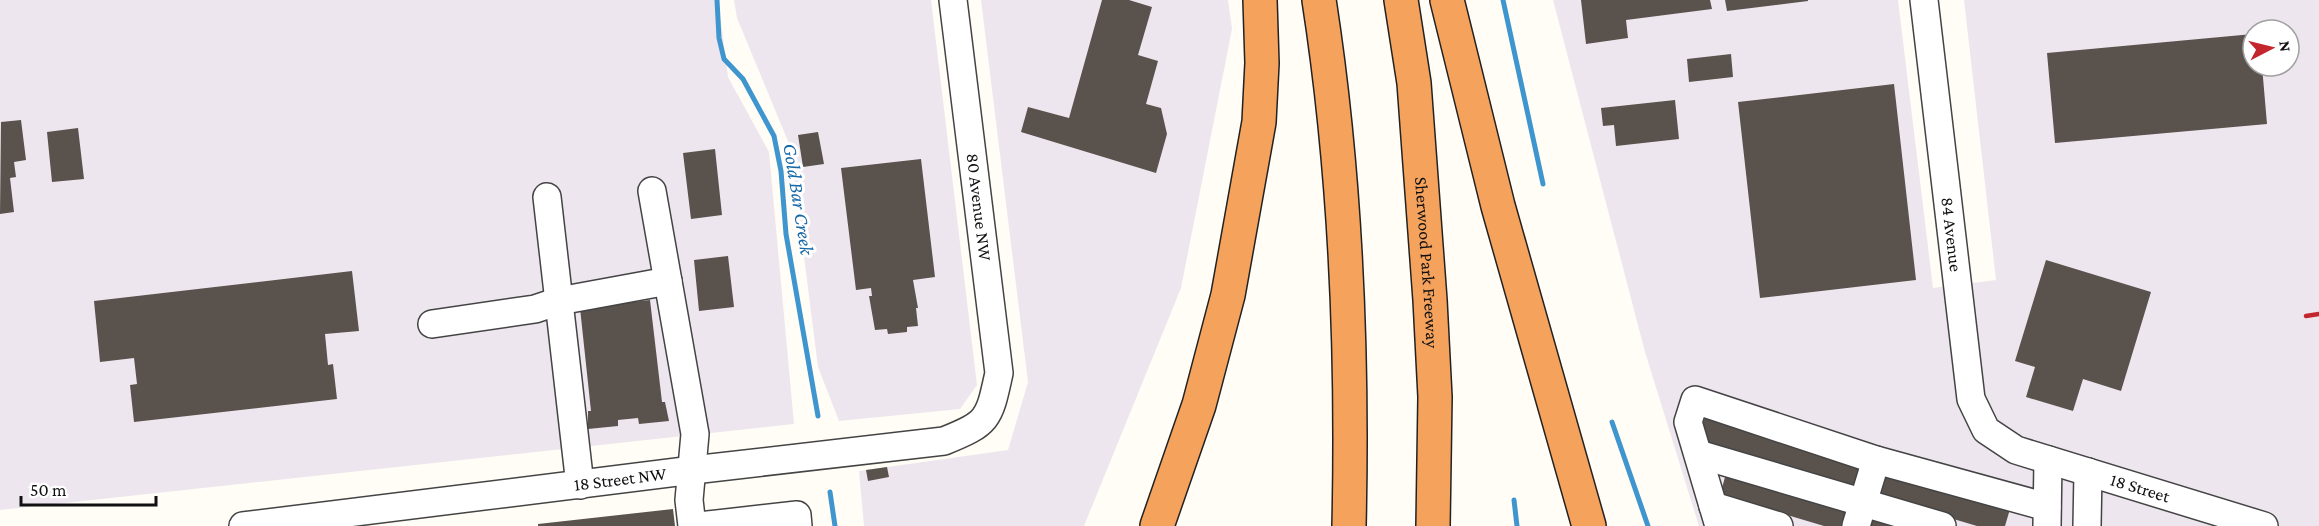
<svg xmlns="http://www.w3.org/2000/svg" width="2319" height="526" font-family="'Crimson Pro',serif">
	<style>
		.industrial { fill: #eee6ef; fill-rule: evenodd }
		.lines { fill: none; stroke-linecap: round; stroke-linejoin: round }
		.stream { stroke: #3f96cf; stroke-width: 5 }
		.building { fill: #5a524d }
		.minor-casing { stroke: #444; stroke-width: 30 }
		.highway-casing { stroke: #222; stroke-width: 36 }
		.minor { stroke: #fff; stroke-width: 27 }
		.highway { stroke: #f5a25d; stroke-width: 33 }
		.rail { stroke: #c4262e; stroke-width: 4.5 }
		.labels { text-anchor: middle; stroke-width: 6; stroke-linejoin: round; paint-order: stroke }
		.street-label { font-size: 18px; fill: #111; stroke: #fff }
		.water-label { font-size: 20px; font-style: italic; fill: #1768a6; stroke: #fff }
	</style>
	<rect width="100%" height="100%" fill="#fffdf5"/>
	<path class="industrial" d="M0,0h718l10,77 41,75 25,272 -794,86z
		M734,0h197l46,385 -17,24 -121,12 -21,-54 -28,-221 -53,-128z
		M981,0h247l4,29 -51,259 -97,238h-220l-5,-55 149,-21 20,-68z
		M1553,0h345l35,288 63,-8 -32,-280h355v526h-620l-54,-174zM2253,30h36v36h-36z"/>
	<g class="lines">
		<path class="stream" d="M717,0l2,38 5,21 19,20 31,57 7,35 5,63 32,182
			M1503,0l40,184
			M1612,422l36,104
			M830,492l5,34
			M1514,500l3,26"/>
	</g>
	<path class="building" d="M1102,0h27l23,7 -14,48 20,6 -12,43 15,4 6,26 -11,39 -135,-41 7,-25 41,11z
		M1581,0h129l2,9 -86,11 2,18 -42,6z
		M1725,0h83v1l-81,10z
		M2253,34v32h9l5,58 -212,19 -8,-90z
		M1731,54l2,23 -44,5 -2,-23z
		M1894,84l22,196 -156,18 -22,-196z
		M1675,100l4,39 -63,7 -2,-21 -11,1 -2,-18z
		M21,120l5,40 -12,2 2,15 -6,1 4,34 -14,2 1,-92z
		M78,128l6,51 -32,3 -5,-50z
		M818,132l6,32 -21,3 -5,-32z
		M715,149l7,66 -31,4 -8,-66z
		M921,159l14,118 -22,3 5,28h-2l2,18 -11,1v5l-19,2 -1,-5 -12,1 -6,-34h3l-1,-8 -15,2 -15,-122z
		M728,256l6,51 -35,4 -5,-51z
		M2046,260l105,32 -30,99 -38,-12 -10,32 -47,-14 9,-30 -20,-6z
		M352,271l7,60 -34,3 3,31 5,-1 4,35 -203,23 -4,-37 7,-1 -3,-26 -34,4 -6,-61z
		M650,300l12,102h3l4,19 -30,3 -1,-6 -20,2v6l-30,3v-18h3l-11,-103z
		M1706,414l159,51 -7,24 -160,-50z
		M887,467l2,10 -21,4 -2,-11z
		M1727,470l127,39 -5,17h-25l-104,-31z
		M1884,471l126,38 -5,17h-28l-101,-30z
		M673,509l2,17h-137v-2z
		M1872,512l44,14h-48z"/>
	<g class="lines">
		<defs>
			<g id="minor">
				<path id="s1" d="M1924,0l47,399 15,31 30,20 248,76"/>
				<path d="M652,191l43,243 -6,66 3,26"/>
				<path d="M547,197l33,288"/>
				<path d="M432,324l103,-15 24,-8 109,-20"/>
				<path d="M1698,454l244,72"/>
				<path d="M1876,460l171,47"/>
				<path d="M1713,506l66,20"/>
				<path id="s2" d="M243,526l450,-56 251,-29c45,-18 45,-22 55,-68l-46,-373"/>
				<path d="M699,526l98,-11 1,11"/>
				<path d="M1719,526l-31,-104 7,-22 181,60 -20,66"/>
				<path d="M2047,526l1,-66"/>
				<path d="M2087,526l1,-54"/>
			</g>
			<g id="highway">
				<path d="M1319,0c27,174 34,351 30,526"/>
				<path id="s3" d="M1401,0l13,83 16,217 5,97 -2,129"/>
				<path d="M1447,0l51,206 91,320"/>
				<path d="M1157,526l42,-121 29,-110 31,-173 3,-59 -2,-63"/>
			</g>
		</defs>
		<use href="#minor" class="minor-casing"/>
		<use href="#highway" class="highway-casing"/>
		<use href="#minor" class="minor"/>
		<use href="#highway" class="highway"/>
		<path class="rail" d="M2306,316l13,-2"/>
	</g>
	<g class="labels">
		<g class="street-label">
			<text transform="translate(979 207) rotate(83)" y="6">80 Avenue NW</text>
			<text dy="6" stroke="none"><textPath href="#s1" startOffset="236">84 Avenue</textPath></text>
			<text dy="6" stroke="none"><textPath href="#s3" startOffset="264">Sherwood Park Freeway</textPath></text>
			<text dy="6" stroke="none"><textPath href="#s2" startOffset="380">18 Street NW</textPath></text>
			<text dy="6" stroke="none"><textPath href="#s1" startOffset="602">18 Street</textPath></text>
		</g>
		<g class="water-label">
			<text transform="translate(799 199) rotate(81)" y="7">Gold Bar Creek</text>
		</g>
	</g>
	<g transform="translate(2271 48) rotate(83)"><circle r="28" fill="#ffffff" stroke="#a0a0a0" stroke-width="1.5"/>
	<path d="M0-4.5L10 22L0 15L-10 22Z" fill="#c4262e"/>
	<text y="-9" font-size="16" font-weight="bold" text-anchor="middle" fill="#111111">N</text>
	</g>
	<path d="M21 496v9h135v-9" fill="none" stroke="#111111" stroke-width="3"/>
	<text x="30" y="496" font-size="18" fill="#111111" stroke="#ffffff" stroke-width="4.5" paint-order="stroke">50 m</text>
</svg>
